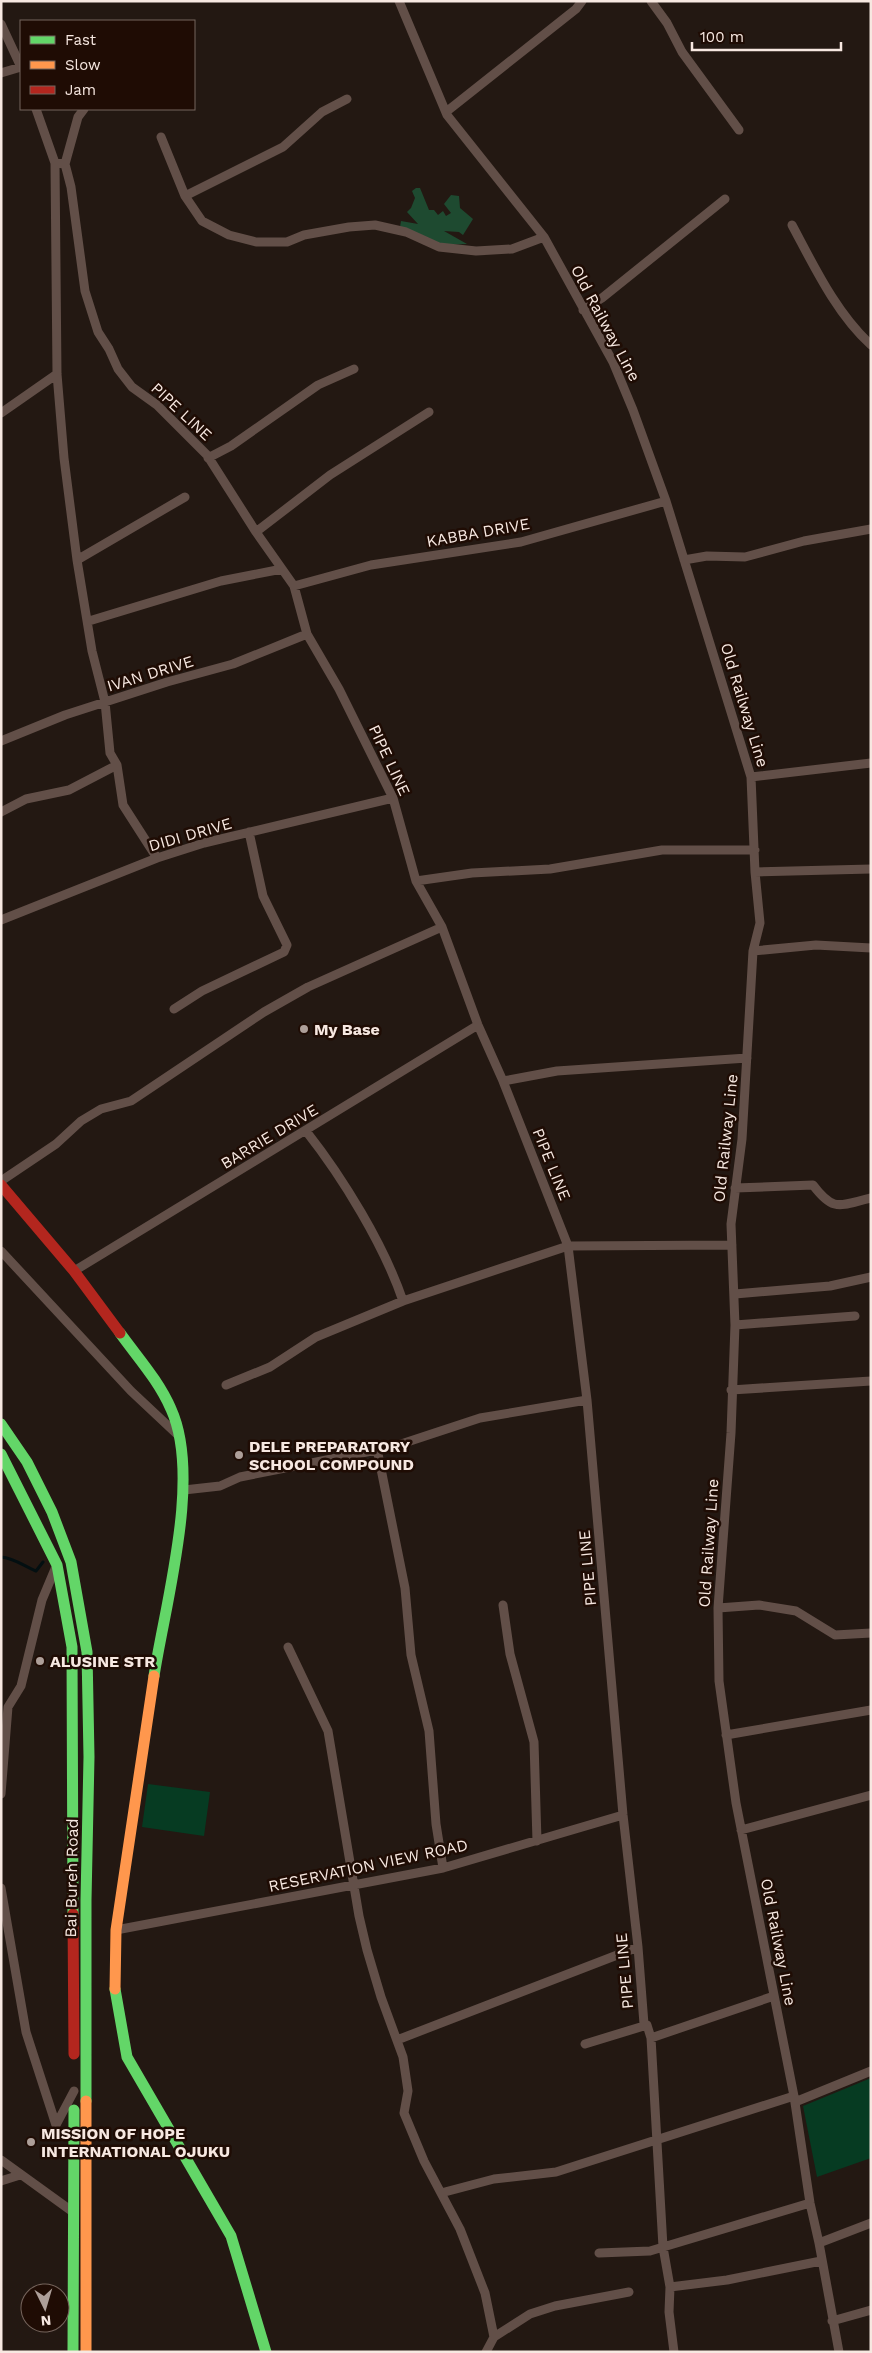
<svg xmlns="http://www.w3.org/2000/svg" width="872" height="2353" font-family="'Work Sans',sans-serif">
	<style>
		.green { fill: #063b22 }
		.forest { fill: #1e4a30 }
		.lines { fill: none; stroke-linecap: round; stroke-linejoin: round }
		.stream { stroke: #030f11; stroke-width: 3 }
		.street { stroke: #624f48; stroke-width: 9 }
		.fast { stroke: #63d668; stroke-width: 11 }
		.slow { stroke: #ff974d; stroke-width: 11 }
		.jam { stroke: #b3261e; stroke-width: 11 }
		.poi-dot { fill: #ad9f99; stroke: #1f0c04; stroke-width: 2 }
		.labels { text-anchor: middle; stroke-width: 5; stroke-linejoin: round; paint-order: stroke }
		.street-label { font-size: 16px; fill: #f7e8e1; stroke: #1f0c04 }
		.poi-label { font-size: 16px; font-weight: bold; fill: #f7e8e1; stroke: #1f0c04; text-anchor: start }
	</style>
	<rect width="100%" height="100%" fill="#231812"/>
	<path class="green" d="M148,1784l62,8 -6,44 -62,-9z
		M871,2078v80l-54,19 -14,-71z"/>
	<path class="forest" d="M416,188h4l9,22h5l4,5 5,-4 3,5 5,-3 -7,-9 7,-9 8,1 1,12 13,11 -10,16 -4,-3 -15,-1 23,13 -25,1 -42,-18 1,-6 17,3 -11,-12 4,-4 4,-10 -3,-7z"/>
	<g class="lines">
		<path class="stream" d="M1,1557c13,1 23,9 35,14l7,-9"/>
		<path class="street" d="M399,1l48,114 97,122 69,125 20,48 33,91 85,276 4,95 5,51 -7,28 -11,188 -11,85 4,101 -4,108 -13,175 1,73 17,122 58,293 16,107 9,40 20,109
			M651,1l16,22 15,29 57,78
			M1,24l20,43
			M1,73l20,-6
			M36,109l19,54 10,1 6,23 14,104 13,41 11,17 9,20 14,18 25,18 50,50 49,77 38,54 13,48 32,55 54,109 23,83 26,46 36,98 25,56 65,165 19,154 36,415 15,132 6,77 3,1 4,13 12,209 7,40 -1,25 5,40
			M446,112l130,-103 6,-8
			M161,137l24,59 17,25 27,14 27,7h31l17,-7 45,-8 26,-2 31,7 33,15 37,4 36,-2 32,-12
			M55,163l2,211 7,84 13,102 15,91 13,51 5,51 7,12 6,40 34,53
			M65,164l13,-47 6,-8
			M185,196l98,-49 39,-35 25,-13
			M792,225c22,41 44,88 79,120
			M583,310l19,-12 123,-99
			M1,413l56,-39
			M208,458l23,-12 87,-61 36,-16
			M256,532l74,-57 99,-63
			M77,560l108,-63
			M684,560l23,-4 38,1 59,-16 67,-12
			M294,586l77,-21 150,-23 145,-41
			M89,621l132,-40 61,-12
			M1,741l64,-26 102,-33 66,-18 74,-30
			M751,777l120,-14
			M1,812l25,-13 43,-9 48,-25
			M755,872l116,-3
			M416,881l56,-8 78,-4 112,-19h93
			M1,920l156,-62 47,-15 189,-45
			M753,951l63,-6 55,3
			M174,1009l28,-18 82,-39 3,-7 -24,-49 -14,-64
			M503,1081l54,-10 190,-13
			M306,1131c37,47 78,114 97,170
			M1,1181l55,-37 25,-23 20,-12 30,-8 133,-89 44,-25 134,-60
			M735,1188l78,-3c21,28 27,20 58,13
			M1,1251l130,140 49,46
			M74,1271l404,-246
			M735,1294l95,-8 41,-9
			M735,1325l120,-9
			M226,1385l44,-18 46,-30 87,-36 165,-55 164,-1
			M731,1390l140,-9
			M377,1449l28,139 6,67 18,76 7,93 7,44
			M184,1490l36,-4 20,-9 152,-30 88,-29 107,-18
			M503,1605l7,49 24,88 3,99
			M718,1608l41,-3 37,6 39,24 36,-2
			M288,1647l40,84 31,185 8,34 14,47 22,60 5,34 -4,22 20,48 36,68 25,64 9,44
			M726,1735l145,-25
			M1,1794l7,-87 13,-21 21,-86 13,-31
			M741,1830l130,-35
			M1,1888l25,144 30,93 18,-34
			M116,1930l327,-62 180,-53
			M651,2038l123,-42
			M397,2040l241,-93
			M585,2044l62,-19
			M795,2102l76,-31
			M1,2160l72,52
			M1,2181l19,-6
			M441,2193l53,-14 62,-7 238,-76
			M819,2243l52,-20
			M599,2253l51,-2 160,-48
			M670,2287l57,-7 94,-19
			M832,2321l39,-11
			M486,2352l8,-15 36,-23 25,-8 74,-14"/>
		<path class="fast" d="M120,1333c18,25 39,48 51,76 31,68 -6,195 -17,267
			M1,1424l26,38 25,50 19,50 16,90 2,105 -3,143v201
			M1,1454l56,111 15,82 1,267
			M115,1989l12,68 104,179 35,116
			M73,2352l1,-242"/>
		<path class="slow" d="M115,1989l1,-59 38,-254
			M86,2101v251"/>
		<path class="jam" d="M1,1185l73,86 46,62
			M73,1914l1,140"/>
	</g>
	<g class="poi-dot">
		<circle cx="304" cy="1029" r="5"/>
		<circle cx="239" cy="1455" r="5"/>
		<circle cx="40" cy="1661" r="5"/>
		<circle cx="31" cy="2142" r="5"/>
	</g>
	<g class="labels">
		<g class="street-label">
			<text transform="translate(606 323) rotate(62)" y="6">Old Railway Line</text>
			<text transform="translate(182 411) rotate(43)" y="6">PIPE LINE</text>
			<text transform="translate(478 532) rotate(-10)" y="6">KABBA DRIVE</text>
			<text transform="translate(150 673) rotate(-17)" y="6">IVAN DRIVE</text>
			<text transform="translate(745 705) rotate(73)" y="6">Old Railway Line</text>
			<text transform="translate(390 760) rotate(65)" y="6">PIPE LINE</text>
			<text transform="translate(190 834) rotate(-16)" y="6">DIDI DRIVE</text>
			<text transform="translate(269 1136) rotate(-31)" y="6">BARRIE DRIVE</text>
			<text transform="translate(725 1138) rotate(-84)" y="6">Old Railway Line</text>
			<text transform="translate(552 1164) rotate(68)" y="6">PIPE LINE</text>
			<text transform="translate(708 1543) rotate(-86)" y="6">Old Railway Line</text>
			<text transform="translate(587 1568) rotate(-95)" y="6">PIPE LINE</text>
			<text transform="translate(368 1865) rotate(-12)" y="6">RESERVATION VIEW ROAD</text>
			<text transform="translate(71 1878) rotate(-89)" y="6">Bai Bureh Road</text>
			<text transform="translate(779 1942) rotate(79)" y="6">Old Railway Line</text>
			<text transform="translate(624 1971) rotate(-95)" y="6">PIPE LINE</text>
		</g>
		<g class="poi-label">
			<text x="314" y="1035">My Base</text>
			<text x="249" y="1452">DELE PREPARATORY<tspan x="249" dy="18">SCHOOL COMPOUND</tspan></text>
			<text x="50" y="1667">ALUSINE STR</text>
			<text x="41" y="2139">MISSION OF HOPE<tspan x="41" dy="18">INTERNATIONAL OJUKU</tspan></text>
		</g>
	</g>
	<rect width="872" height="2353" fill="none" stroke="#f7e8e1" stroke-width="5"/>
	<rect x="20" y="20" width="175" height="90" fill="#1f0c04" stroke="#75645c"/>
	<rect x="30" y="36" width="25" height="8" fill="#63d668" stroke="#75645c"/>
	<text x="65" y="45" font-size="15" fill="#f7e8e1">Fast</text>
	<rect x="30" y="61" width="25" height="8" fill="#ff974d" stroke="#75645c"/>
	<text x="65" y="70" font-size="15" fill="#f7e8e1">Slow</text>
	<rect x="30" y="86" width="25" height="8" fill="#b3261e" stroke="#75645c"/>
	<text x="65" y="95" font-size="15" fill="#f7e8e1">Jam</text>
	<g transform="translate(45 2308) rotate(175)"><circle r="24" fill="#1f0c04" stroke="#75645c"/>
	<path d="M0-4L9 19L0 12L-9 19Z" fill="#ad9f99"/>
	<text y="-8" font-size="14" font-weight="bold" text-anchor="middle" fill="#f7e8e1">N</text>
	</g>
	<path d="M692 42v8h149v-8" fill="none" stroke="#f7e8e1" stroke-width="2.5"/>
	<text x="700" y="42" font-size="15" fill="#f7e8e1" stroke="#1f0c04" stroke-width="4" paint-order="stroke">100 m</text>
</svg>
